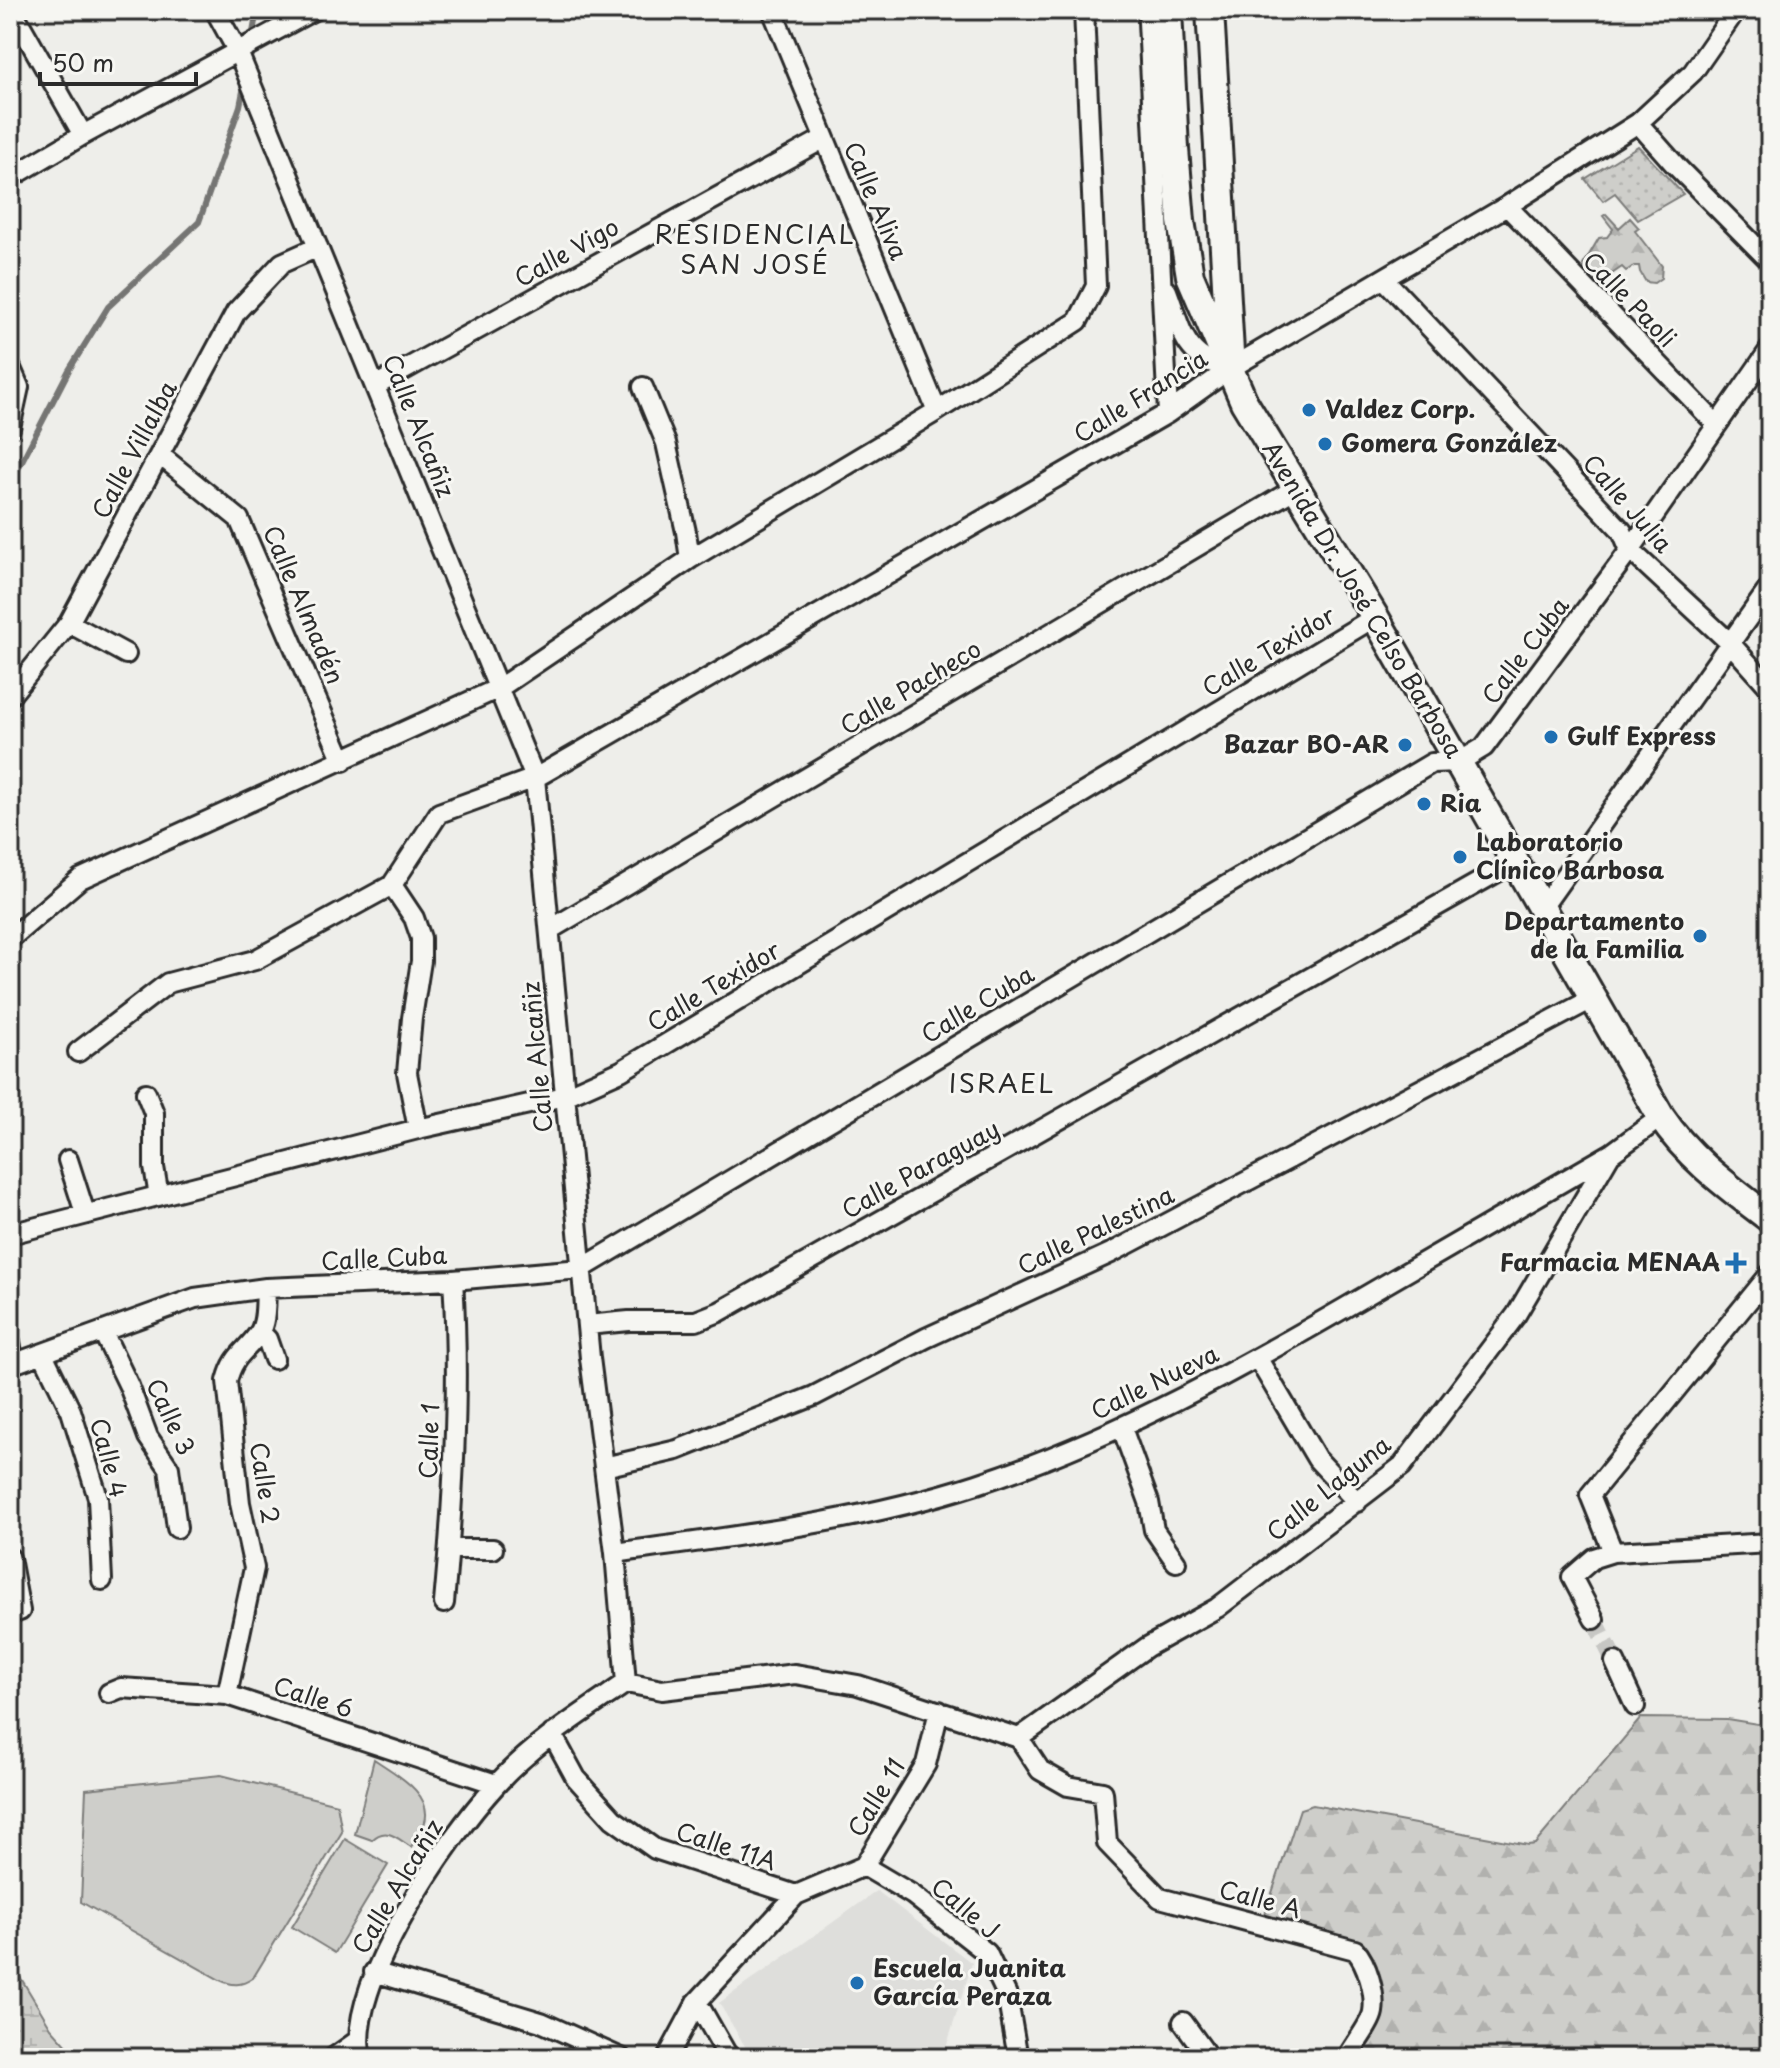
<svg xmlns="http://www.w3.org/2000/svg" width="1780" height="2068" font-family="'Playpen Sans',sans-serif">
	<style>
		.built { fill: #dededb }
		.grass { fill: url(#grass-dots); stroke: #7c7c7a; stroke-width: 2 }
		.forest { fill: url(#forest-firs); stroke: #7c7c7a; stroke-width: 2 }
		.wetland { fill: url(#wetland-marsh); stroke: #7c7c7a; stroke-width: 2 }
		.park { fill: #cececa; stroke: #7c7c7a; stroke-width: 2 }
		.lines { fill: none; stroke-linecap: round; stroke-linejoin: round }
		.stream { stroke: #757573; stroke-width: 6 }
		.street-tunnel { stroke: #c7c7c4; stroke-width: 18; stroke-dasharray: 18 9; stroke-linecap: butt }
		.street-casing { stroke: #2b2b2b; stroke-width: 24 }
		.secondary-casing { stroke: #2b2b2b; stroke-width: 32 }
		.street { stroke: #f6f6f2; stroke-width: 18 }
		.secondary { stroke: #f6f6f2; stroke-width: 26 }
		.poi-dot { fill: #1f6fb2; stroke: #f6f6f2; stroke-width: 3 }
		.labels { text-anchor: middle; stroke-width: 6; stroke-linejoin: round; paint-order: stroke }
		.street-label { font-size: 24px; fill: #2b2b2b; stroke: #f6f6f2 }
		.poi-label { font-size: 24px; font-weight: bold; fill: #2b2b2b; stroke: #f6f6f2; text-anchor: start }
		.neighbourhood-label { font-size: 26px; letter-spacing: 2px; fill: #2b2b2b; stroke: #f6f6f2 }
	</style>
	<defs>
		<pattern id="grass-dots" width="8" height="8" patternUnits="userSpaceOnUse" patternTransform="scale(2)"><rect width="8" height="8" fill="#cececa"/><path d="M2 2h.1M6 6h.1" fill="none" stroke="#b1b1ae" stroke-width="1.8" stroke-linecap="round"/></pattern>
		<pattern id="forest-firs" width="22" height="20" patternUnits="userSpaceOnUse" patternTransform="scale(2)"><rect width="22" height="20" fill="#cececa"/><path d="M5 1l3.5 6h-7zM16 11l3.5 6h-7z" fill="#b1b1ae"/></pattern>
		<pattern id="wetland-marsh" width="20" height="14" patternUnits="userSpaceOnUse" patternTransform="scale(2)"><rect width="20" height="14" fill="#cececa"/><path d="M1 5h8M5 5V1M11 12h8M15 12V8" fill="none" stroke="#b1b1ae"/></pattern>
	</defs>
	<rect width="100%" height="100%" fill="#eeeeea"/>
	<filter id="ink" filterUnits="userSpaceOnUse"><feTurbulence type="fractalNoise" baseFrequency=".0125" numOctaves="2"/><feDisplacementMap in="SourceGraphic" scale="16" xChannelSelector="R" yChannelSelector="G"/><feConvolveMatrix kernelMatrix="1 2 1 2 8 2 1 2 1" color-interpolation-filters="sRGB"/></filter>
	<g filter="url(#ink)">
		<path class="built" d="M877,1891l95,72 -29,95h-191l-33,-55z"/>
		<path class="grass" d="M1638,146l45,48 -45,26 -23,-27 -12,8 -18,-22z"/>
		<path class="forest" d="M1606,214l13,14 11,-10 9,10 -4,3 27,35 -1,12 -7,5 -8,-1 -6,-10 -1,-6h-5l-8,5 -4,-4 -13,9c-11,-1 -21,1 -26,-11l16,-27 8,-1 6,-8 -10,-13z
			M1641,1718l86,1 43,7v332h-417l24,-49 -10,-59 -104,-30 37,-111 13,-4 215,40 7,-1z"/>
		<path class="wetland" d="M10,1960l41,68 27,30h-68z"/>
		<path class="park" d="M374,1759c20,14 62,35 50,66 -3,7 -9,15 -13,22 -14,-9 -25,-21 -39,-7l-17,-6z
			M221,1775l116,29 5,28 -89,146c-12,8 -20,8 -33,2l-139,-78 5,-113z
			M345,1839l43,26 -53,88 -43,-26z"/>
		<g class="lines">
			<path class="stream" d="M252,38l5,-28
				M10,484l59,-114 39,-63 91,-85 41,-116 5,-25"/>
			<path class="street-tunnel" d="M1594,1619l21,43"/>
			<defs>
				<path id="street" d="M12,10l71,125
					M215,10l23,42 297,726 55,580 25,195 11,130
					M772,10l165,401
					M1151,10l-3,12c6,130 14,260 20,391
					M1638,123l38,43 94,95
					M10,178l73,-43 231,-125
					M1507,206l210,219
					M1385,280l237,251 8,19 100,93 40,45
					M1167,291c15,39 17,70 64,77
					M10,366l9,21 -9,41
					M375,386l448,-247
					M643,387l23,56 20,89 4,27
					M160,455l79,64 104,242
					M69,623l57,31
					M10,696l59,-73 167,-311 46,-49 36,-16
					M392,885l22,33 7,20v23l-9,57 -5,55 11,56
					M1541,909l229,-322
					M551,929l745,-441
					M10,939l70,-60 419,-191 191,-129 247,-148 141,-90 18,-35 -12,-276
					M78,1052l90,-69 87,-23 137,-75 47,-72 96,-35 633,-365 63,-45 276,-162 131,-83 55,-51 43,-62
					M146,1093l8,20v54l5,29
					M68,1160l17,53
					M10,1234l408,-105 147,-33 56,-25 754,-454
					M587,1325l42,-4h67l23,-9 796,-450
					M103,1332l26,54 19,51 21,31 8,60
					M260,1332l7,7 7,20
					M10,1342l4,22
					M43,1354l28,57 27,87 4,82
					M1258,1359l59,100 40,43
					M10,1365l185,-67 71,-10 187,-8 128,-11 851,-506 27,-1 25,-15 146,-197 140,-201
					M1122,1428l27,74 5,28 22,32
					M604,1467l73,-17 137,-54 112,-58 185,-85 481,-254
					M449,1549h44
					M1613,1552l-23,-57 180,-221
					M615,1553c121,-17 245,-31 362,-69 138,-45 265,-116 390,-189 82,-47 163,-95 245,-142l49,-36
					M10,1558l10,53
					M444,1603c10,-107 16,-216 9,-323
					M1594,1619l-22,-42 22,-19 19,-6 157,-9
					M1615,1662l20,44
					M626,1683l36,7 133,-16 63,11 161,53 21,32 28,16 35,6 4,51 53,55 195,52c12,13 21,44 18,62 -2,12 -20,34 -26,46
					M109,1693l12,-5 106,7 269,89
					M227,1695l27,-127 -14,-65 -13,-122c7,-27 18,-28 32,-48 8,-12 6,-31 7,-45
					M552,1734l24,44 37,41 42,30 141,46
					M1019,1738l128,-91 70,-39 185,-142 114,-151 94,-160
					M864,1866l49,29 74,58 20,42 11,63
					M374,1972l167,50 80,36
					M697,2002l32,56
					M1183,2022l26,36
					M333,2058l24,-17
					M361,2058c-17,-71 87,-221 135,-273 37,-41 85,-71 130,-102
					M667,2058l30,-56 99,-107 68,-29 62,-102 13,-53"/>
				<path id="secondary" d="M1168,10l7,139 6,72 9,55 54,126 131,215 286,500c28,42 69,71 109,102
					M1210,10l20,342"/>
			</defs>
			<use href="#street" class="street-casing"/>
			<use href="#secondary" class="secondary-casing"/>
			<use href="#street" class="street"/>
			<use href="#secondary" class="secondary"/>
		</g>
	</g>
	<g class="poi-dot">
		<circle cx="1309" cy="410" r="8"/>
		<circle cx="1325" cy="444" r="8"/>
		<circle cx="1551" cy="737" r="8"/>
		<circle cx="1405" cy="745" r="8"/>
		<circle cx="1424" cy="804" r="8"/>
		<circle cx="1460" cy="857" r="8"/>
		<circle cx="1700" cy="936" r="8"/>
		<path d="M1732 1251h8v8h8v8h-8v8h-8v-8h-8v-8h8z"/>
		<circle cx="857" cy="1983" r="8"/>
	</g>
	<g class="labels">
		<g class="street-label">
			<text transform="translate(875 201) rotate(67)" y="8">Calle Aliva</text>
			<text transform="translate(567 253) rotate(-29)" y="8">Calle Vigo</text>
			<text transform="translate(1629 300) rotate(46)" y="8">Calle Paoli</text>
			<text transform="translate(1141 397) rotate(-32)" y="8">Calle Francia</text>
			<text transform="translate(418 426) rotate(68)" y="8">Calle Alcañiz</text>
			<text transform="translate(135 450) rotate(-62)" y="8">Calle Villalba</text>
			<text transform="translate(1627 504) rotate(49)" y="8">Calle Julia</text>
			<text transform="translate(1362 600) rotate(59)" y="8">Avenida Dr. José Celso Barbosa</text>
			<text transform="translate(303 605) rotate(67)" y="8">Calle Almadén</text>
			<text transform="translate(1526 651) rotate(-53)" y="8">Calle Cuba</text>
			<text transform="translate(1269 652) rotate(-31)" y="8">Calle Texidor</text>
			<text transform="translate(911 688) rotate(-31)" y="8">Calle Pacheco</text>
			<text transform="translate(714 987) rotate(-31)" y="8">Calle Texidor</text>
			<text transform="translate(978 1005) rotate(-31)" y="8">Calle Cuba</text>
			<text transform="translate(538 1057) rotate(-95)" y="8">Calle Alcañiz</text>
			<text transform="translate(921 1170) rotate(-29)" y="8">Calle Paraguay</text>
			<text transform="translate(1096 1231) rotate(-26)" y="8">Calle Palestina</text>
			<text transform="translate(384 1259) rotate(-3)" y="8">Calle Cuba</text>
			<text transform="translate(1155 1383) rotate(-26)" y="8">Calle Nueva</text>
			<text transform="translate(170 1417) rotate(65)" y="8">Calle 3</text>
			<text transform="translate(430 1441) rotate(-88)" y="8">Calle 1</text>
			<text transform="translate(108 1458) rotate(75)" y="8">Calle 4</text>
			<text transform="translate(264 1483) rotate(81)" y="8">Calle 2</text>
			<text transform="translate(1329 1489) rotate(-39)" y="8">Calle Laguna</text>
			<text transform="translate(313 1698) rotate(18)" y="8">Calle 6</text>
			<text transform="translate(877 1798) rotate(-59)" y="8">Calle 11</text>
			<text transform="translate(726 1847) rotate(18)" y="8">Calle 11A</text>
			<text transform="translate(398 1887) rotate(-59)" y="8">Calle Alcañiz</text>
			<text transform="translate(1260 1900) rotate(15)" y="8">Calle A</text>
			<text transform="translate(965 1909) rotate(40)" y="8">Calle J</text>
		</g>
		<g class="poi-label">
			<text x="1325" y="418">Valdez Corp.</text>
			<text x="1341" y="452">Gomera González</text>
			<text x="1567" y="745">Gulf Express</text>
			<text x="1389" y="753" text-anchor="end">Bazar BO-AR</text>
			<text x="1440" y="812">Ria</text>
			<text x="1476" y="851">Laboratorio<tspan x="1476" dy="28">Clínico Barbosa</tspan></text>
			<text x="1684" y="930" text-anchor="end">Departamento<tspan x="1684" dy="28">de la Familia</tspan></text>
			<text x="1720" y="1271" text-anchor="end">Farmacia MENAA</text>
			<text x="873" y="1977">Escuela Juanita<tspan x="873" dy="28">García Peraza</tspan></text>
		</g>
		<g class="neighbourhood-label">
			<text x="755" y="244">RESIDENCIAL<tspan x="755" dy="30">SAN JOSÉ</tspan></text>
			<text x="1002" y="1093">ISRAEL</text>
		</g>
	</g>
	<rect width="1780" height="2068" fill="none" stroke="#f6f6f2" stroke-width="40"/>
	<rect x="20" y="20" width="1740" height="2028" fill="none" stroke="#2b2b2b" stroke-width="3" filter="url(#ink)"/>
	<path d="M40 72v12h156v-12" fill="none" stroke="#2b2b2b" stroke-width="4"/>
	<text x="52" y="72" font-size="24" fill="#2b2b2b" stroke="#f6f6f2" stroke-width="6" paint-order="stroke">50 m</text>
</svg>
